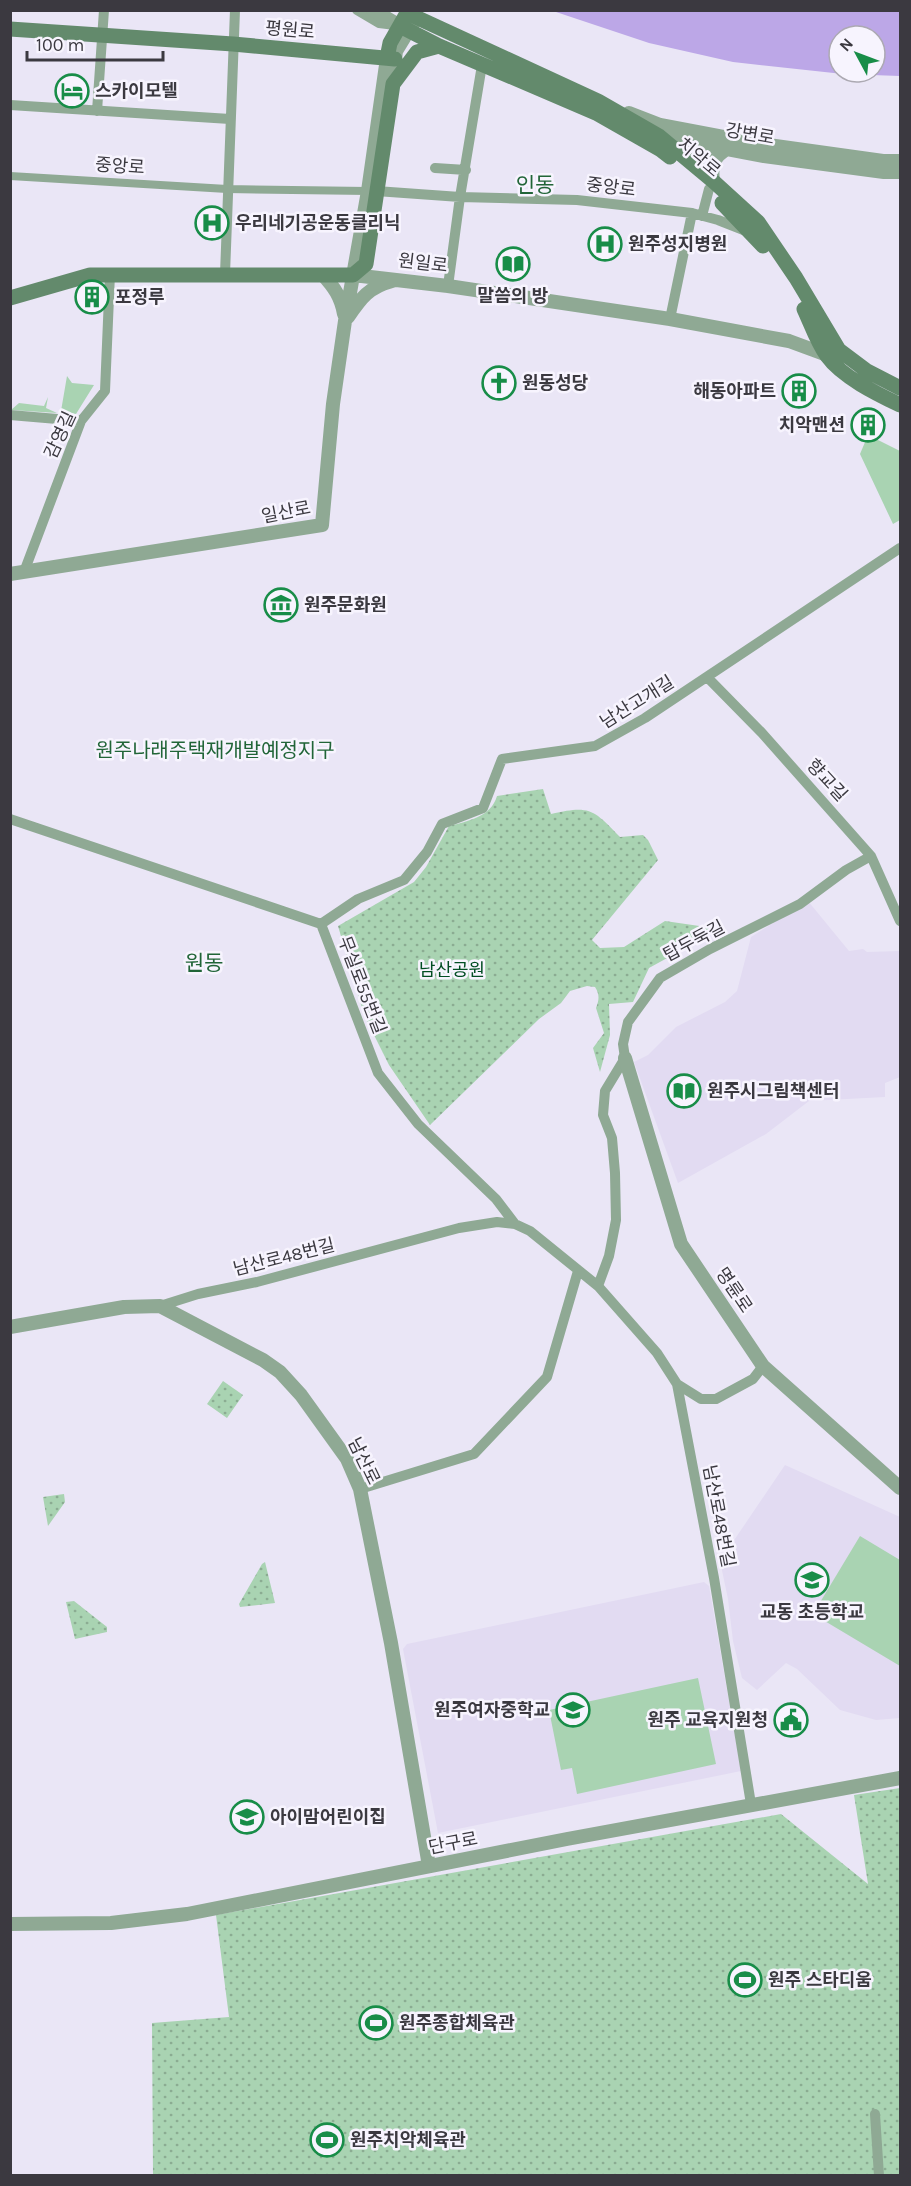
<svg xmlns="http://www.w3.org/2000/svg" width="911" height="2186" font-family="Karla,'Noto Sans KR',sans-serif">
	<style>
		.built { fill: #e2dbf2 }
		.green { fill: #a9d3b2 }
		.park { fill: url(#park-dots) }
		.water { fill: #bca7e7; fill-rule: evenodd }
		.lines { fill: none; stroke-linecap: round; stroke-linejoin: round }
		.pedestrian { stroke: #8fa994; stroke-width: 8 }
		.minor { stroke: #8fa994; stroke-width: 10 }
		.tertiary { stroke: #8fa994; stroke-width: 14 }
		.secondary { stroke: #638a6c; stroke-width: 15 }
		.labels { text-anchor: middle; stroke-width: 5; stroke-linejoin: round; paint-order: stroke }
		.street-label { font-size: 18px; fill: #3b3940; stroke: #f7f4fe }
		.poi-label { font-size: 18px; font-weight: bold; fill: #3b3940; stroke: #f7f4fe; text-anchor: start }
		.park-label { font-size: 18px; fill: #024e23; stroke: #f7f4fe }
		.neighbourhood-label { font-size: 20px; fill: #216538; stroke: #f7f4fe }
		.quarter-label { font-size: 21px; fill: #216538; stroke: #f7f4fe }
	</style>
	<defs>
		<pattern id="park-dots" width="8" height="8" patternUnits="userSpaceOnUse" patternTransform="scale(1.5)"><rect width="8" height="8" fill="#a9d3b2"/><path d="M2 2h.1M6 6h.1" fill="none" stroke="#8bac92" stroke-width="1.8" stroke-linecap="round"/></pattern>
	</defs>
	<rect width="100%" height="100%" fill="#eae6f6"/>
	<path class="built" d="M808,901l41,50 14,-2 4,3 33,-1v126l-15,6v14l-76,4 -43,33 -88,49 -44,-121 14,-7 28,-28 49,-25 12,-11 14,-54z
		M785,1465l115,52v201l-24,2 -36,-10 -43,-41 -11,-6 -29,27 -15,-12 -9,-37 -5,-42 -8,-38z
		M704,1582l5,4 32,185 -303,62 -35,-184 4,-5z"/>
	<path class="green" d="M67,376l5,7 22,2 -18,29 -15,-3z
		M48,397l-2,11 11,5 -46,-3 8,-7 25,3z
		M868,435l32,16v69l-7,4 -33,-70z
		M860,1536l40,24v106l-87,-52z
		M698,1678l18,86 -139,30 -5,-26 -11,2 -12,-60z"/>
	<path class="park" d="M543,789l8,25c39,-9 42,-5 69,23l23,-2 5,5 10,20 -66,80 8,8 24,-1 41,-26 55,8 -71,39 -16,34 -24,2 1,31 -10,37 -7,-24 11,-15 -8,-25c3,-8 4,-13 -1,-21l-8,-1 -17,5 -9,12 -22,16 -109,106 -41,-60 -25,-50 -26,-89 76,-44 12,-15 23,-41c19,-5 42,-9 48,-30z
		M223,1381l20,14 -16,23 -20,-14z
		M64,1494l1,8 -17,24 -5,-29z
		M265,1562l10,41 -35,4 -1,-3 23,-40z
		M74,1601l33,26v5l-32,7 -9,-37z
		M900,1788v387h-747l-1,-152 77,-6 -13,-102 565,-101 87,70 -14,-89z"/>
	<path class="water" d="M553,11h347v65l-57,-2 -110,-12 -84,-19zM839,36h36v36h-36z"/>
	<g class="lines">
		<path class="pedestrian" d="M10,176l217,13 141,2"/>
		<path class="minor" d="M357,10l22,13 16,2
			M10,105l220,14
			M97,111l7,-101
			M435,168l31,2
			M376,191l84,6 117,3 115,13 26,7 28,11
			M702,216l7,-27
			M225,274l10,-264
			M448,286l12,-89 22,-132
			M670,319l22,-106
			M10,415l71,6
			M24,572l57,-151 24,-30 5,-117
			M707,677l55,56 109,123 29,65
			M10,819l311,105
			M321,924l37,-25 46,-19 23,-28 15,-28 41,-16 19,-49 93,-13 50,-28 255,-170
			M321,924l57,149 40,51 78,75 19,25
			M598,1286l11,-30 7,-36 -1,-47 -3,-35 -9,-23 2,-24 20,-33 -2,-14 5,-22 32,-44 50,-29 90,-45 46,-34 25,-14
			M160,1306l38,-12 59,-12 202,-54 38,-6 18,2 15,7 68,55 59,67 20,31 37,194 37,226
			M677,1384l24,15h15l37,-20 10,-13
			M360,1489l114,-35 73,-77 31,-106
			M875,2114l4,62"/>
		<path class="tertiary" d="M373,10l27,16
			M394,68l2,-17 17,-28
			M629,113l31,12 95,18 128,18h17
			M659,136l105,20 120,16h16
			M713,181c-2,-15 0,-24 14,-32
			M323,275c11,12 18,22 21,39
			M353,275l95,11 222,33 119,22 38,14
			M348,317c13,-19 21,-30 44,-36
			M10,574l312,-49 11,-121 12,-83 23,-130 19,-133
			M625,1058l56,186 82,122 137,122
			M10,1327l114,-20 36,-1 103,54 17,12 21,23 46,64 13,30 31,154 38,223
			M10,1924l101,-1 76,-9 380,-75 333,-61"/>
		<path class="secondary" d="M400,26l39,20 157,67 65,37 9,7
			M10,29l223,15 162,15
			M387,58l3,-15 17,-30 191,88 61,35 54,45 45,41 38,56 43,72 28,21 33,17
			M722,203l41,43
			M10,298l80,-23h263l13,-11 27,-180 24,-32 22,-6
			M804,309c7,15 13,33 23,47 15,21 50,38 73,49"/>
	</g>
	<defs>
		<symbol id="hotel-ring" viewBox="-11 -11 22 22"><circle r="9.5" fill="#f7f4fe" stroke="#188d48" stroke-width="1.5"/><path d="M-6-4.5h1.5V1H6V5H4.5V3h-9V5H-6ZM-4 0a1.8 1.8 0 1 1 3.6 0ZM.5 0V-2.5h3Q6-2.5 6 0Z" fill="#188d48"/></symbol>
		<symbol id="hospital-ring" viewBox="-11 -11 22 22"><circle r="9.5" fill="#f7f4fe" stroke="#188d48" stroke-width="1.5"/><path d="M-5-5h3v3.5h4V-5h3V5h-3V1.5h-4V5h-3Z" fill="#188d48"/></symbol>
		<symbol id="library-ring" viewBox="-11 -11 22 22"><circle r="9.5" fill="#f7f4fe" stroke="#188d48" stroke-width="1.5"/><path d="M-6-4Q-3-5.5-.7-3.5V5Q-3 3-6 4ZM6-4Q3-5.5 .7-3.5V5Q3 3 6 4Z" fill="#188d48"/></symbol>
		<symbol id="building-ring" viewBox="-11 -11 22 22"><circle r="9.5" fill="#f7f4fe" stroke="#188d48" stroke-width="1.5"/><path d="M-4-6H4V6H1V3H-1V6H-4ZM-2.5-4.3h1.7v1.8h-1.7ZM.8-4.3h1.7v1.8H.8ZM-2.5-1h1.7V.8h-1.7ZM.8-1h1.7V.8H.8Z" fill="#188d48"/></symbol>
		<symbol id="church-ring" viewBox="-11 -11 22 22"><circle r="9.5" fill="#f7f4fe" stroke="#188d48" stroke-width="1.5"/><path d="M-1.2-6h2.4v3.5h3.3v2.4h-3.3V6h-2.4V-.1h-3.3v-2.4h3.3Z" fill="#188d48"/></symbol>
		<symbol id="museum-ring" viewBox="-11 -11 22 22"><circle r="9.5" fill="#f7f4fe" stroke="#188d48" stroke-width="1.5"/><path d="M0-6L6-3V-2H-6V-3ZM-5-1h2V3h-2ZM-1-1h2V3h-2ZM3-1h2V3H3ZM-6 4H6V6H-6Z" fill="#188d48"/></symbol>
		<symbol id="school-ring" viewBox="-11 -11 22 22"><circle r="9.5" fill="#f7f4fe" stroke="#188d48" stroke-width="1.5"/><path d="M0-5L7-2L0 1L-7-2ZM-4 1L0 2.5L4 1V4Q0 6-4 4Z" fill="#188d48"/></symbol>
		<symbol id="civic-ring" viewBox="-11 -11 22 22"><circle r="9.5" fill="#f7f4fe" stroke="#188d48" stroke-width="1.5"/><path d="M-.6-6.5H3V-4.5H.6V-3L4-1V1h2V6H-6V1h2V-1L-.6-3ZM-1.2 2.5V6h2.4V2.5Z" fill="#188d48"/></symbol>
		<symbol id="stadium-ring" viewBox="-11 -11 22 22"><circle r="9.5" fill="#f7f4fe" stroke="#188d48" stroke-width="1.5"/><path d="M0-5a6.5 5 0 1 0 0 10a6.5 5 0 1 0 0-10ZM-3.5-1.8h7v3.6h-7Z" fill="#188d48"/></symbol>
	</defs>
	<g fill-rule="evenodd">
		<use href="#hotel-ring" x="53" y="72" width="38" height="38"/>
		<use href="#hospital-ring" x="193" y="204" width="38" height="38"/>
		<use href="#hospital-ring" x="586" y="225" width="38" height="38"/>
		<use href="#library-ring" x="494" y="245" width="38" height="38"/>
		<use href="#building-ring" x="73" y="278" width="38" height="38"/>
		<use href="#church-ring" x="480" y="364" width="38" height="38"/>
		<use href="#building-ring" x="780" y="372" width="38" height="38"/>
		<use href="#building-ring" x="849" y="406" width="38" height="38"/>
		<use href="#museum-ring" x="262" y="586" width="38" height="38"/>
		<use href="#library-ring" x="665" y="1072" width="38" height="38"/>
		<use href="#school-ring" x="793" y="1561" width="38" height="38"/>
		<use href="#school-ring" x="554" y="1691" width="38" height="38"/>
		<use href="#civic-ring" x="772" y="1701" width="38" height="38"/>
		<use href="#school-ring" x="228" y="1798" width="38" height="38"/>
		<use href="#stadium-ring" x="726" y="1961" width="38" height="38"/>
		<use href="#stadium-ring" x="357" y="2004" width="38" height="38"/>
		<use href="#stadium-ring" x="308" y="2121" width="38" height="38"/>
	</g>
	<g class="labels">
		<g class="street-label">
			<text transform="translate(290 30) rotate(5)" y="6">평원로</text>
			<text transform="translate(750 134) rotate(10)" y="6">강변로</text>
			<text transform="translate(699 157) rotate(40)" y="6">치악로</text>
			<text transform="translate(120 166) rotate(4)" y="6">중앙로</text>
			<text transform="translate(611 187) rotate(7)" y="6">중앙로</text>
			<text transform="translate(423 263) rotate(7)" y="6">원일로</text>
			<text transform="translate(60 435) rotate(-65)" y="6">감영길</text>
			<text transform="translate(286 512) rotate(-11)" y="6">일산로</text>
			<text transform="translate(637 702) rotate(-32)" y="6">남산고개길</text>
			<text transform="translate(827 780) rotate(47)" y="6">향교길</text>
			<text transform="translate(694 941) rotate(-28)" y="6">탑두둑길</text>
			<text transform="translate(362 985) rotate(69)" y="6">무실로55번길</text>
			<text transform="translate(284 1257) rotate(-14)" y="6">남산로48번길</text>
			<text transform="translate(734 1290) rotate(56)" y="6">명륜로</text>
			<text transform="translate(364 1461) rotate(64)" y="6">남산로</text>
			<text transform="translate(719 1516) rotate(79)" y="6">남산로48번길</text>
			<text transform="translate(453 1843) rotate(-11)" y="6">단구로</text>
		</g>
		<g class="poi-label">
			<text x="95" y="97">스카이모텔</text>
			<text x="235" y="229">우리네기공운동클리닉</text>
			<text x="628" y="250">원주성지병원</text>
			<text x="513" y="302" text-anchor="middle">말씀의 방</text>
			<text x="115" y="303">포정루</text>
			<text x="522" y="389">원동성당</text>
			<text x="776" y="397" text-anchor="end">해동아파트</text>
			<text x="845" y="431" text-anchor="end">치악맨션</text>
			<text x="304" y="611">원주문화원</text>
			<text x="707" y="1097">원주시그림책센터</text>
			<text x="812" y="1618" text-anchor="middle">교동 초등학교</text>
			<text x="550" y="1716" text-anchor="end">원주여자중학교</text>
			<text x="768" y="1726" text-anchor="end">원주 교육지원청</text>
			<text x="270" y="1823">아이맘어린이집</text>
			<text x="768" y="1986">원주 스타디움</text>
			<text x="399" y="2029">원주종합체육관</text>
			<text x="350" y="2146">원주치악체육관</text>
		</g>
		<g class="park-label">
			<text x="452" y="976">남산공원</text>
		</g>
		<g class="neighbourhood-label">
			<text x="215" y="757">원주나래주택재개발예정지구</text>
		</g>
		<g class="quarter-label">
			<text x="535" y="192">인동</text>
			<text x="204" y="970">원동</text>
		</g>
	</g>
	<rect width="911" height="2186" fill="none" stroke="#3b3940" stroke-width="24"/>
	<g transform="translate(857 54) rotate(311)"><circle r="28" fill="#f7f4fe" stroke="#aca9b2" stroke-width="1.5"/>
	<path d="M0-4.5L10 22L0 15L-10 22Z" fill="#188d48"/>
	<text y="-9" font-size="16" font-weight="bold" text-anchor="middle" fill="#3b3940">N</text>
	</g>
	<path d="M27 51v9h136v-9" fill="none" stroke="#3b3940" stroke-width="3"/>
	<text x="36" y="51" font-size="18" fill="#3b3940" stroke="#f7f4fe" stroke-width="4.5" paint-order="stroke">100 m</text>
</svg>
